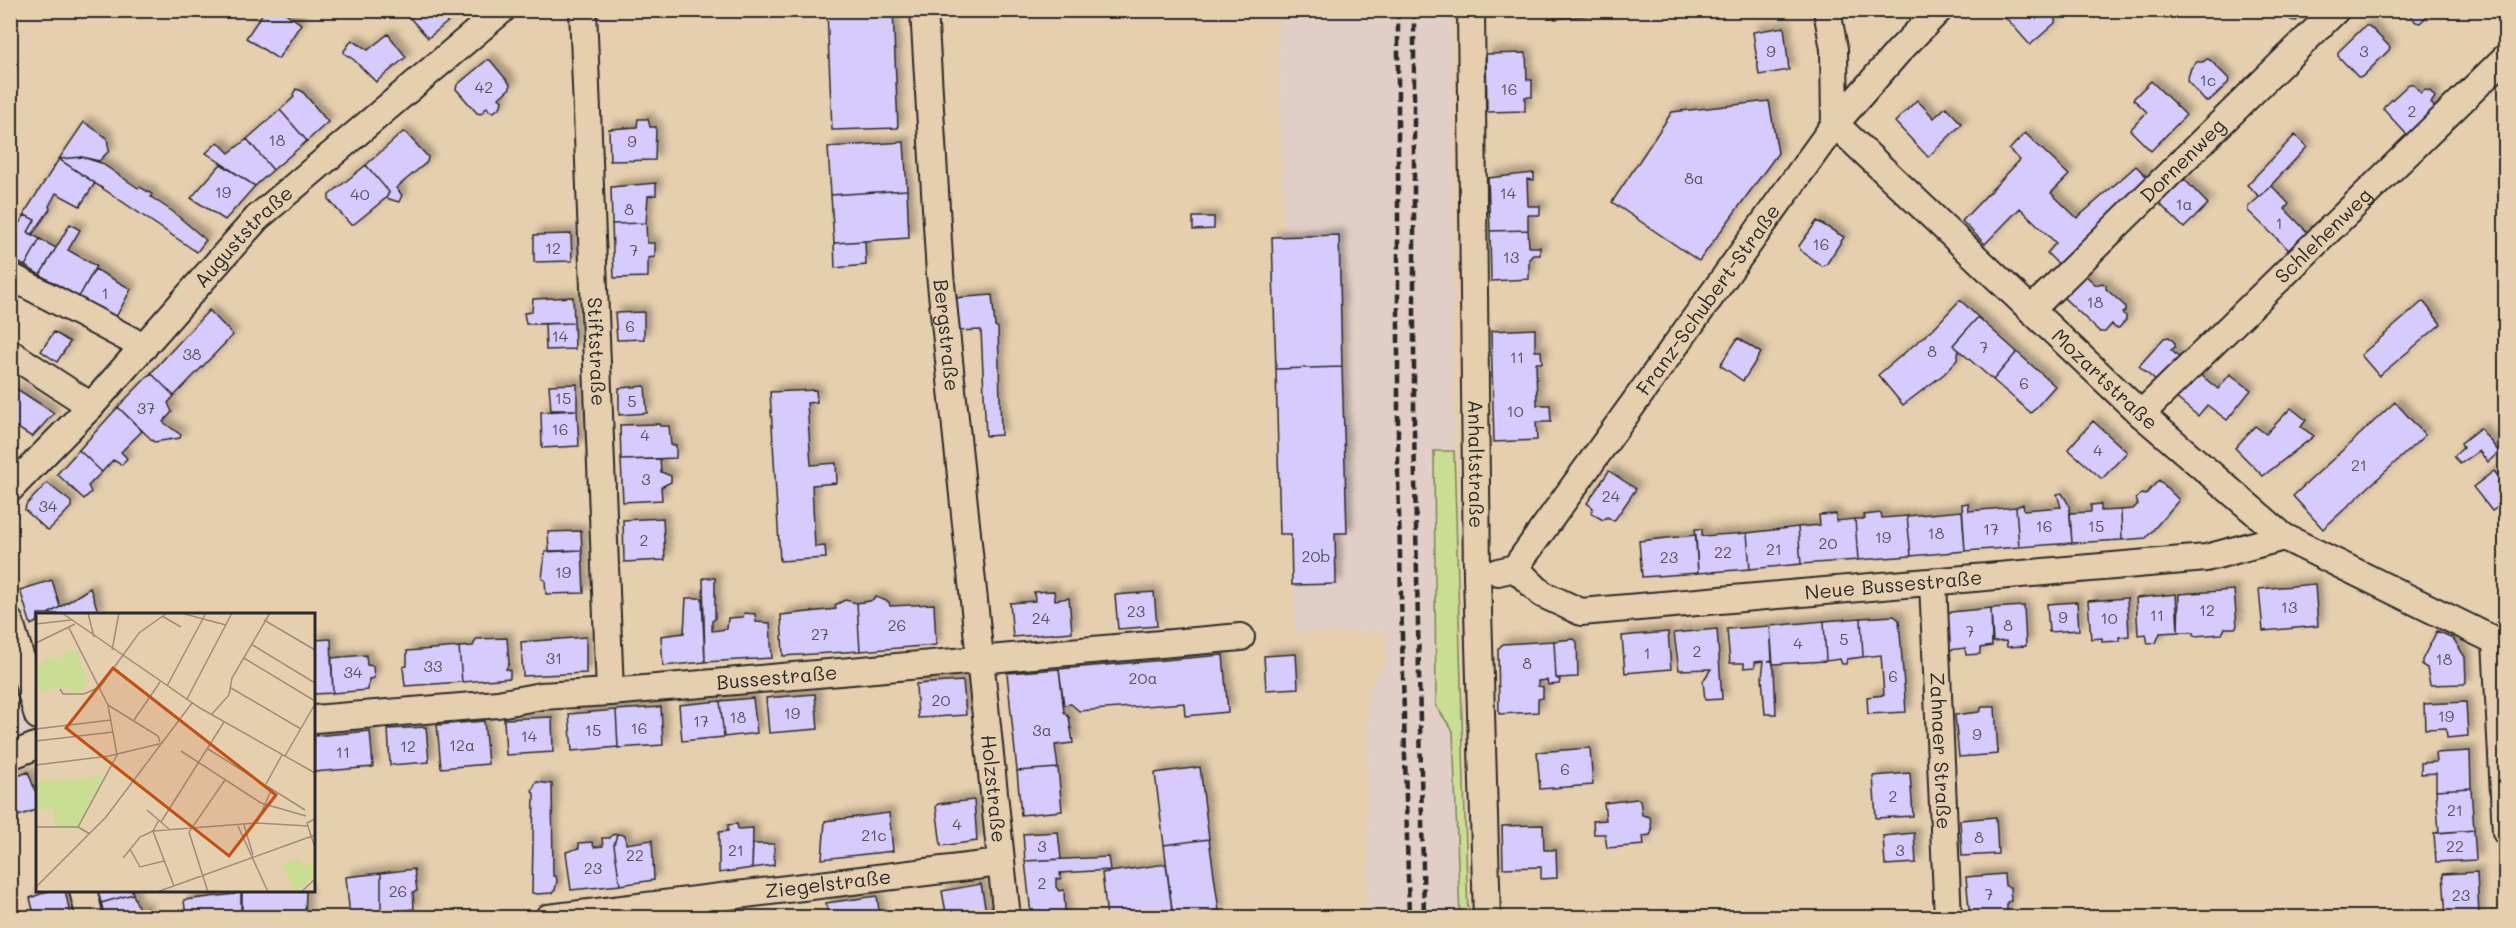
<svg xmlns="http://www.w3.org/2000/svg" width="2516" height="928" font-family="Mali,sans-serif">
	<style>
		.built { fill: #e1cec6 }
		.green { fill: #cade93; stroke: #7a845f; stroke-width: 1.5 }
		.building { fill: #d6cbfd; stroke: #2b2b2b; stroke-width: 1.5; filter: url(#shadow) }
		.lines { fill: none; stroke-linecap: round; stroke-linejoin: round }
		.street-casing { stroke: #2b2b2b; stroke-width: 30 }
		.street { stroke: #e6cfaf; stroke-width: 26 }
		.rail { stroke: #2b2b2b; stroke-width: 4.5; stroke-dasharray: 9 4.5; stroke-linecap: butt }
		.labels { text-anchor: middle; stroke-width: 5; stroke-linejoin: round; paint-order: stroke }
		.number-label { font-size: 16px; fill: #565360 }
		.street-label { font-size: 20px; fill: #2b2b2b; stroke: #e6cfaf }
		.inset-road { fill: none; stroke: #9b8d7a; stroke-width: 1.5 }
		.view { fill: #c25012; fill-opacity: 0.15; stroke: #c25012; stroke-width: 3 }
		.inset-edge { fill: none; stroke: #2b2b2b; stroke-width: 3 }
	</style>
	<defs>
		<filter id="shadow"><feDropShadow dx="5.5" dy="-5.5" stdDeviation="3" flood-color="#0004"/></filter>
	</defs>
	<rect width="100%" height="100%" fill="#e6cfaf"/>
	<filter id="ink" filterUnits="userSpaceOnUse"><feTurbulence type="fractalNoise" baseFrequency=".0167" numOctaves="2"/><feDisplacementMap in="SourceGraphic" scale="12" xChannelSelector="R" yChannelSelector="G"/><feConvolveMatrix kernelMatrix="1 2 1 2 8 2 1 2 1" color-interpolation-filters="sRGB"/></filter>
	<g filter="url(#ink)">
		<path class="built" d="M1277,11h174l3,440h-20l2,255 17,25 7,186h-92v-226l19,-30v-29h-92z
			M10,659l23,74 -22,9h-1z"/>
		<path class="green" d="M1434,451h20l14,466h-8l-7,-186 -17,-25z"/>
		<path class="building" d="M265,10h16l20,14 -23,35 -32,-21z
			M415,10h27l8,10 -22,18 -19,-21z
			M442,10h19l-11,10z
			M827,10h66l5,118 -66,2z
			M1554,10h38v5l-37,4z
			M2006,10h41l8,9v4l-25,22 -22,-25 -6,-3z
			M2282,10h26l-12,11 -5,-1z
			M2405,10h28l-13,13 -4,-1z
			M2365,26h4l21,21 -1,3 -27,27h-4l-20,-21v-4z
			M1784,27l5,43 -30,5 -6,-43z
			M388,34l18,23 -30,25 -22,-22 -10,-7v-2l8,-11 16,10z
			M1526,53l1,27h5v17h-7v14l-38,1 -1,-58z
			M2207,59l3,1 19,19 -1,4 -19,18h-4l-18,-20 4,-13 6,-6h6z
			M487,60h3l20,24v4l-11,10 3,3 -1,5 -7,6 -5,-1 -2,-4 -6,7 -4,-1 -21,-24 1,-4z
			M2151,81l35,34 -35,36 -21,-21 17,-18 -14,-13z
			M2409,84h4l8,9 4,-3 5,1 5,6 -4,6 8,9 -29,26 -26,-28v-3z
			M296,89l6,2 26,31 -21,19 -27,-31 14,-13 -1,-3z
			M1917,100l17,18 12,-11 16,17 -34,33 -33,-35z
			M1769,101l9,52 -79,108 -87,-59 60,-90z
			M280,110l27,31 -34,29 -26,-31z
			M638,119h10l2,8h6l-1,33 -45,1 -1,-32 28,-2z
			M84,122l23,16 2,13 -10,10 -17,-4 -23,2z
			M403,132l3,1 22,24 -1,5 -31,26 6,7 -3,7 -13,-4 3,-6 -23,-27z
			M2025,133l44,42 -18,18 26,25 59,-52 12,12 -87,89 -14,-14 9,-10 -36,-35 -35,36 -23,-23 58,-61 -11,-10z
			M2295,135l12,12 -47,50 -13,-12z
			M247,139l26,31 -18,16 -49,-33 12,-11 11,11z
			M904,142l3,48 -76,5 -3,-48z
			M82,157l19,6 37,25 2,-1 12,7 -1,3 21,14 34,29 -9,12 -138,-93z
			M59,159l36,24 -15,23 -24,-13 -7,13 1,3 -18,26 -4,-3 7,-12 -10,-5v-3z
			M221,164l34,22 -30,34 -34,-22z
			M366,165l23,27 -3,6 -32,26h-4l-21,-24v-5z
			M1534,173v7l-7,-1 1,27h12v9h-12v15l-38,1 -2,-53z
			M2184,179l24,25 -24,24 -25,-25z
			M656,183v12l-8,1 -2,27 -34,1 -1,-37z
			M2272,186l17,18 -4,5 25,26 -18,18 -44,-42v-4z
			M907,190l2,48 -75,5 -3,-48z
			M25,215l10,5 -7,12 12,7 -15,27 -15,-8v-22z
			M1193,217h21v12l-21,1z
			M1817,221l27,16 -18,28 -4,1 -22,-16 -1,-4z
			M646,223l1,20h8v14l-7,1v19l-34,1 -2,-54z
			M70,224l10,6 -12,20 28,16 -17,31 -39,-22z
			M1528,230l1,17h11v8h-7l-4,4v20l-38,2 -1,-50z
			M571,234l1,27 -38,1v-27z
			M1339,235l3,132 -66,2 -4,-132z
			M40,239l16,9 -16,27 -15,-9z
			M865,241l1,24 -31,3 -1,-25z
			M95,269l36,20 -15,28 -37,-20z
			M2084,274l12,11 6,-2 4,2v4l19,17v5l-3,2 4,3v4l-7,8h-4l-3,-4 -7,8h-5l-36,-34 1,-4z
			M992,295l3,31 3,2 3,107 -15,1 -5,-106 -26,1 -1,-33z
			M573,297l1,26 -48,1 -2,-11 8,-1 1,-13z
			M1960,300l18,17 -25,28 6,5 -2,10 -13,14 -41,31 -25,-30 55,-46z
			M2423,301l18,23 -62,52 -18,-21z
			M209,310l24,25 -59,61 -23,-23z
			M644,312v27l-27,1 -2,-27z
			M1978,317l39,35 -24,28 -40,-35z
			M574,323l1,26 -29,1 -1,-26z
			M1535,329v22h6l1,12h-6l1,42h13l1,17h-15l1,18 -43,2 -3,-111z
			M54,332l16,10 -13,20 -16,-11z
			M2169,337l6,6v4l-4,3 10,9 -24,23 -18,-16 25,-28z
			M1738,338l23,15 -18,28 -23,-16z
			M2017,352l38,34 -24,27 -38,-33z
			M1342,367l5,166h-12l1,51 -44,1 -1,-51h-11l-4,-165z
			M2196,371l22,18 12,-15 21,16 -24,30 -20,-15 -9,11 -23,-19z
			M151,373l23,23 -6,7 4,9 -9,10 18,13 -1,3 -26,4 -36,-35z
			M577,384v26h-26l-2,-25z
			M645,386l2,27 -28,2v-27z
			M17,389l37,24 -22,24 -22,-14v-26z
			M816,390l1,12 -10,1 4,62 25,-2 1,20 -25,2 3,62 10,-1 1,12 -46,3 -10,-169z
			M2395,402l30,33 -102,94 -30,-33z
			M118,407l24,24 -21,21 6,6 -5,7 -9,-5 -11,12 -23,-22z
			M2291,408l15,12 -5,7 13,9 -51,40 -28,-28 20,-22 11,8z
			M577,410l2,36 -37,2 -1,-36z
			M2093,421l34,31 -25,27 -34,-30z
			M659,424l1,2h9l2,19h5v13l-55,2 -1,-35z
			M2480,428l19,24 -11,10 -9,-11 -19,13 -6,-8 9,-8 -2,-5z
			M79,450l23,22 -14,14 3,6 -7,7 -27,-25z
			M660,459l1,13 10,4v6l-10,5 1,13 -39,2 -2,-42z
			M1609,471l27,18 -22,32 -7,-4 -4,3 -12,-7 2,-5 -6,-5z
			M2494,471l12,15v15l-14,10 -19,-24z
			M2159,480l20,20 -33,38 -24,2 -1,-30 12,-1 5,-5 -2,-5 5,-5 4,1z
			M47,483l24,19v5l-22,23 -3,-1 -21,-19 1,-5z
			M2062,493l7,12 3,38 -53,4 -3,-40 7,-3 1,6 37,-3 -4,-13z
			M1968,503l1,8 47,-4 3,40 -54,4 -3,-47z
			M2101,504v7l20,-1 1,30 -50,3 -2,-30 21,-1v-7z
			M1962,511l3,40 -54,5 -4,-40z
			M1881,513l1,5 25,-2 4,40 -53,4 -3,-41h10l-1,-4z
			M1836,514v7l19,-2 3,41 -57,4 -3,-37 22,-2 -1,-10z
			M663,518l2,42 -41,2 -1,-42z
			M1798,527l3,37 -51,5 -3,-36z
			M1695,529h7v7l45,-3 3,36 -52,4z
			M581,531l1,19 -33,1 -1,-19z
			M1696,535l2,38 -56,4 -3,-36z
			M582,550l2,43 -38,1 -1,-14 -3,-1 3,-27z
			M703,578h12v41l-3,2v10l15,-2 1,-11 15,-1 1,-4 11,1 1,8 14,1 2,35 -67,4z
			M52,580l8,27 -12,7h-10v7l-7,4 -11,-35z
			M2315,584l3,42 -55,5 -4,-42z
			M90,588l9,26h-51l12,-7z
			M2234,590l3,36 -2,2h-10l-3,6 -28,2v-4h-16l1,-38z
			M1054,591l1,9 14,-2 3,34 -59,5 -3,-34 25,-2 -1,-9z
			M1154,592l3,34 -39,3 -3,-34z
			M2176,594l2,38 -18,1 -4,10 -8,1 -2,-10 -8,1 -2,-37z
			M876,597l13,5 1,4 44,-2 2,41 -76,6 -3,-48 13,-2z
			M686,598h16l3,64 -42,4 -2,-30 23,-3z
			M2127,598l2,38 -10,1v4l-17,1v-4l-11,1 -3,-38z
			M845,600l12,3 3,48 -77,5 -2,-41 55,-6 -1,-4z
			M2077,602l2,28 -30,2 -2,-28z
			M2024,606l2,40 -19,1 -1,-6 -13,1 -2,-34z
			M1991,608l1,38 -12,2v6l-14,1 -1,-7 -15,2 -2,-35 3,-3z
			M1894,616l5,4 7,92 -38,2 -1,-17 17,-2 -3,-40 -18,2 -2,-39z
			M1861,618l2,39 -16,2 -1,5h-4l-2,-5 -14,2 -2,-40z
			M1824,621l2,40 -53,3 -3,-38z
			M1770,626l2,34 -4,1h4l2,8 2,45h-11l-3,-37 2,-16 -9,1v5l-11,1v-5h-14l-3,-34z
			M1717,629l5,70 -17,1 -2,-19 8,-12 -32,1 -5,-37z
			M2437,631l16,7 12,19 1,25 -2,2 -34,1 -3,-17 -5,-3v-5z
			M1668,632l3,37 -46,4 -3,-37z
			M586,637v36l-63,3 -2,-34z
			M507,638l2,25 -3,6 4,1v8l-48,4 -3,-35 14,-1 3,-7z
			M331,639l2,54 -19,1v-54z
			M1574,639l3,3 1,35 -22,1 -2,-37z
			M1554,641l2,37 4,2 -1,4 -11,1 -1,-5 -9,1v5l5,1v11l-5,1v13l-39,2 -1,-65 5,-5z
			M459,647l3,35 -57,4 -2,-19 4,-1v-15z
			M1296,654l2,34 -32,2 -2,-34z
			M366,655l1,10 6,1 1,12 -5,1 -1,11 -35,3 -2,-35z
			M1223,655l5,57 -43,4 -1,-13 -105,8 -8,-7 -7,1 -5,-36z
			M1059,669l5,43 5,5 4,26 -18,2 3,23 -41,3 -10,-98z
			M963,681l3,34 -48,3 -2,-34z
			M815,694l3,35 -49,4 -3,-35z
			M753,698l4,35 -33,4 -4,-36z
			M720,701l4,36 -42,4 -3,-36z
			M2466,702l2,34 -21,2 -1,-10 -21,1 -1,-25z
			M661,707l2,38 -45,3 -2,-38z
			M1982,707h13l3,47 -39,3 -4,-42 24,-3z
			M616,710l2,37 -46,4 -3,-37z
			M552,717l1,35 -47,3 -2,-36z
			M484,721l4,43 -47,4 -4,-43z
			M426,727l3,35 -39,3 -2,-36z
			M370,731l3,36 -59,5v-36z
			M1590,748l3,37 -53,4 -3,-37z
			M2470,751l1,37 -35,2v-17l-15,1v-11l15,-1 -1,-9z
			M1200,767l9,72 -45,6 -9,-72z
			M1058,768l4,43 -41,4 -4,-44z
			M28,772l10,26v11l-28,10v-40z
			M1910,773l3,43 -37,2 -3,-42z
			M536,782l16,2 1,92h3l1,5 -2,9 -3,3 -15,1 -5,-1 2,-99 -2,-3z
			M2471,788l3,42 -35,3 -3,-43z
			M1637,799l3,1 2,15 8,2 2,14 -2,4 -7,1 1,9 -37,3 -2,-14h-11l-1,-13 13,-1 -2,-17z
			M974,800l3,41 -36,5 -5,-40 2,-2z
			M889,813l4,38 -71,8 3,-38z
			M1996,817l2,37 -36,2 -2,-36z
			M737,824l1,5 15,-1 -1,40 -33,5v-41l9,-1v-6z
			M1543,825l1,25h12l1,28 -16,1v-12l-38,1 -1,-42z
			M2474,830l2,30 -40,2 -2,-29z
			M1058,832l3,27 -36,2 -2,-27z
			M1914,833l2,30 -31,2 -2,-29z
			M617,834l-3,11 6,40 -49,5 -5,-38 13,-4v-5l13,-1 2,5 9,-1 -1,-8h8l2,-3z
			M617,834l8,1 1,9 26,-4 2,40 -34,5 -6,-40z
			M1209,839l10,72 -46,6 -9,-72z
			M753,844h21v21l-22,3z
			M1108,857l2,13 -50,3 1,6h-5v8l3,4 5,-1 1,22 -34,2 -6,-53z
			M1166,864l7,54h-27l-1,-6 -38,5 -5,-44z
			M414,869l3,22 -4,1 1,17 -33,4v-40z
			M2477,872l2,44 -33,2 -3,-44z
			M381,873v40l-31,4 -4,-40z
			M2004,874l1,12 5,1 1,14 -4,1v16h-37l-4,-41z
			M981,884l6,34h-40l-5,-27z
			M51,890h14l6,28h-36l-5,-20z
			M97,890h35l1,4 -32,9z
			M235,890h6v28h-55l-2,-18 51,-6z
			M242,890h64l-1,28h-63z
			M133,894l6,15 7,-1 2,10h-43l-4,-15z
			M877,896l3,22h-52l-2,-15z
			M1064,912l1,6h-34v-4z"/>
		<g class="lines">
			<defs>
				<g id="street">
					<path id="s1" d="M583,10l27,682"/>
					<path id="s2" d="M924,10l16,264 67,644"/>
					<path id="s3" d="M1471,10l6,566 10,342"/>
					<path id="s4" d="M1827,10l7,39 1,75 306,290 143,123 222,109"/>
					<path d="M10,276l134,71"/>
					<path id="s5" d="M2031,310l305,-300"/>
					<path d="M10,353l81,53"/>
					<path id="s6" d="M2141,414l365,-357"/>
					<path id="s7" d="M10,489l81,-83 166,-188 245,-208"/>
					<path id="s8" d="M1515,568l27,26 39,18 625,-54 78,-21"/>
					<path id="s9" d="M1498,572l17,-4 320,-444 63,-72 41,-42"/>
					<path id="s10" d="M1933,583l15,335"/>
					<path d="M10,622l28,94"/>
					<path d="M2496,641l10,191"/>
					<path id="s11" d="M314,719l184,-15 43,-8 69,-4 631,-55"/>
					<path d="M10,756l28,-11"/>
					<path d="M83,890l7,28"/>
					<path id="s12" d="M548,918l452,-55"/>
				</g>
			</defs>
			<use href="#street" class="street-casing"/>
			<use href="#street" class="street"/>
			<path class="rail" d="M1398,10v464l11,444
				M1414,10v419l10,489"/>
		</g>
	</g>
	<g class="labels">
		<g class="number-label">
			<text x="1771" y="57">9</text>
			<text x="2364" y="57">3</text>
			<text x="2208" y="86">1c</text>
			<text x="484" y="93">42</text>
			<text x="1509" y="95">16</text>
			<text x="2412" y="117">2</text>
			<text x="277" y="146">18</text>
			<text x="632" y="147">9</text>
			<text x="1694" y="184">8a</text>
			<text x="223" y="198">19</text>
			<text x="1508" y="199">14</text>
			<text x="360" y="200">40</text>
			<text x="2184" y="210">1a</text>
			<text x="629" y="215">8</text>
			<text x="2279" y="229">1</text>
			<text x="1821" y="250">16</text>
			<text x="553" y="254">12</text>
			<text x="634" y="256">7</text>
			<text x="1511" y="263">13</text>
			<text x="105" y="299">1</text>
			<text x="2095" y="308">18</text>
			<text x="630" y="332">6</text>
			<text x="560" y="342">14</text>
			<text x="1984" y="353">7</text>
			<text x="1932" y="357">8</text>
			<text x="192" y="360">38</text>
			<text x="1517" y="363">11</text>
			<text x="2024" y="389">6</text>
			<text x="563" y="404">15</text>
			<text x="632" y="407">5</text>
			<text x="146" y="414">37</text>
			<text x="1515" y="417">10</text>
			<text x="560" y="435">16</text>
			<text x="645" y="441">4</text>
			<text x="2098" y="456">4</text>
			<text x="2359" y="471">21</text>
			<text x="646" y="485">3</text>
			<text x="1611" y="502">24</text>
			<text x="48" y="512">34</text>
			<text x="2044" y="532">16</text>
			<text x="2096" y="532">15</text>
			<text x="1991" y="535">17</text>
			<text x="1936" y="539">18</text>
			<text x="1883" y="543">19</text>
			<text x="644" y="546">2</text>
			<text x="1828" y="549">20</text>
			<text x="1774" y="555">21</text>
			<text x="1723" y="558">22</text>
			<text x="1316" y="562">20b</text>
			<text x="1669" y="563">23</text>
			<text x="563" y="578">19</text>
			<text x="2289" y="613">13</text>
			<text x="2207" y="616">12</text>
			<text x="1136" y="617">23</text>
			<text x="2157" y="621">11</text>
			<text x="2063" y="623">9</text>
			<text x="1041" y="624">24</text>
			<text x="2109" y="624">10</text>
			<text x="897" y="631">26</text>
			<text x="2008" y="631">8</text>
			<text x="1970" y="637">7</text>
			<text x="820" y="640">27</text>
			<text x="1844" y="645">5</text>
			<text x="1798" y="649">4</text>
			<text x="1697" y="657">2</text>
			<text x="1647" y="659">1</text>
			<text x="554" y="664">31</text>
			<text x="2444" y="665">18</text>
			<text x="1527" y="669">8</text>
			<text x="433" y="672">33</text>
			<text x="353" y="678">34</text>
			<text x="1893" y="682">6</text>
			<text x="1143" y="684">20a</text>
			<text x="941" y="706">20</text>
			<text x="792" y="719">19</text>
			<text x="2446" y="722">19</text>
			<text x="738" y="723">18</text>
			<text x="701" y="727">17</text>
			<text x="639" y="734">16</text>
			<text x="593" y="736">15</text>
			<text x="1042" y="736">3a</text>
			<text x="1977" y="740">9</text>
			<text x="529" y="742">14</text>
			<text x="462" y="751">12a</text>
			<text x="408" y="752">12</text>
			<text x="343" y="758">11</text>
			<text x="1565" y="775">6</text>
			<text x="1893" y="802">2</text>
			<text x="2455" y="816">21</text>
			<text x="957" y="830">4</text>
			<text x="874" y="841">21c</text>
			<text x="1979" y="843">8</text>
			<text x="1042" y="852">3</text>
			<text x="2455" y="852">22</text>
			<text x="736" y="856">21</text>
			<text x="1900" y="856">3</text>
			<text x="635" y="861">22</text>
			<text x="593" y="874">23</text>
			<text x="1042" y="889">2</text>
			<text x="398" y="897">26</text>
			<text x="1989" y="900">7</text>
			<text x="2461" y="901">23</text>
		</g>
		<g class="street-label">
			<text dy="7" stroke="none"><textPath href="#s5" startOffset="213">Dornenweg</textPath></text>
			<text dy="7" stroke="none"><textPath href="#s6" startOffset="255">Schlehenweg</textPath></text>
			<text dy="7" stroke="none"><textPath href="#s7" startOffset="344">Auguststraße</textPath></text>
			<text dy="7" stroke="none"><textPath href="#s9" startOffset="348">Franz-Schubert-Straße</textPath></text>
			<text dy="7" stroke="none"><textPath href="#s2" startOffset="326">Bergstraße</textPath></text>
			<text dy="7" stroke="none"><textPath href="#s1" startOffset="342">Stiftstraße</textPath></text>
			<text dy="7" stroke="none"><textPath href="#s4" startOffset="486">Mozartstraße</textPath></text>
			<text dy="7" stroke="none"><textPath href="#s3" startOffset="454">Anhaltstraße</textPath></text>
			<text dy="7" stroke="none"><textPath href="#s8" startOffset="394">Neue Bussestraße</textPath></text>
			<text dy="7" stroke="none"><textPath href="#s11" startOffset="465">Bussestraße</textPath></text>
			<text dy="7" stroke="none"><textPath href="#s10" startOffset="168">Zahnaer Straße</textPath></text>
			<text dy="7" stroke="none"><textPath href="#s2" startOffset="782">Holzstraße</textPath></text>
			<text dy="7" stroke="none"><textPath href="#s12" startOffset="282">Ziegelstraße</textPath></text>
		</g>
	</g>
	<g transform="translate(36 613)">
		<rect width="279" height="279" fill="#e6cfaf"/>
		<path d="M31,37l10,1 11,33 -12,9 -8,-2 -2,-6 -23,7 -3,-6h-4v-16l11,-12 11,1zM68,163l-26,51 -23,-1 -1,-17 -18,1v-28zM263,246l4,7 12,-3v11l-18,18 -15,-28z" fill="#cade93"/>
		<path class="inset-road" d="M26,0l138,95 115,65M52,0l6,24M145,0l45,12M126,3l19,11M228,7l51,30M0,11l35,-4M33,15l39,77 9,50 -39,72M0,30l39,-19M215,31l64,39M76,37l7,-37M208,45l71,43M131,73l39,-73M64,74l39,-54 28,-20M195,75l70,41M24,76l3,5h21l16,-7M151,86l45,-86M72,92l50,31 2,6M175,102l18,-20 3,-17 38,-65M98,107l26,-38M0,116l75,-9M0,128l77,-9M172,136l97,61M145,138l80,52 45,13M249,143l30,-52M0,152l73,-9 54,-13M230,171l16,-29M111,197l23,20M279,206l-8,4 8,25M123,207l-6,11 21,55M125,209l63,-100M221,210l15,-35M208,212l9,30M202,213l30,66M0,214h42l12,7M94,236l10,18 24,-6M87,245l17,-21 13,-6 104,-8 51,3M0,274l70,-70 86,-114M121,279l158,-57M172,279l-19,-60 36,-52M265,279l14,-13"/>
		<path class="view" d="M77,55l163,127 -47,61 -163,-128z"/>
		<rect width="279" height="279" class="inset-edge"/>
	</g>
	<rect width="2516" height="928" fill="none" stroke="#e6cfaf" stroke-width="36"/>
	<rect x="18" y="18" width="2480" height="892" fill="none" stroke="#2b2b2b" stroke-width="2" filter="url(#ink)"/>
</svg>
